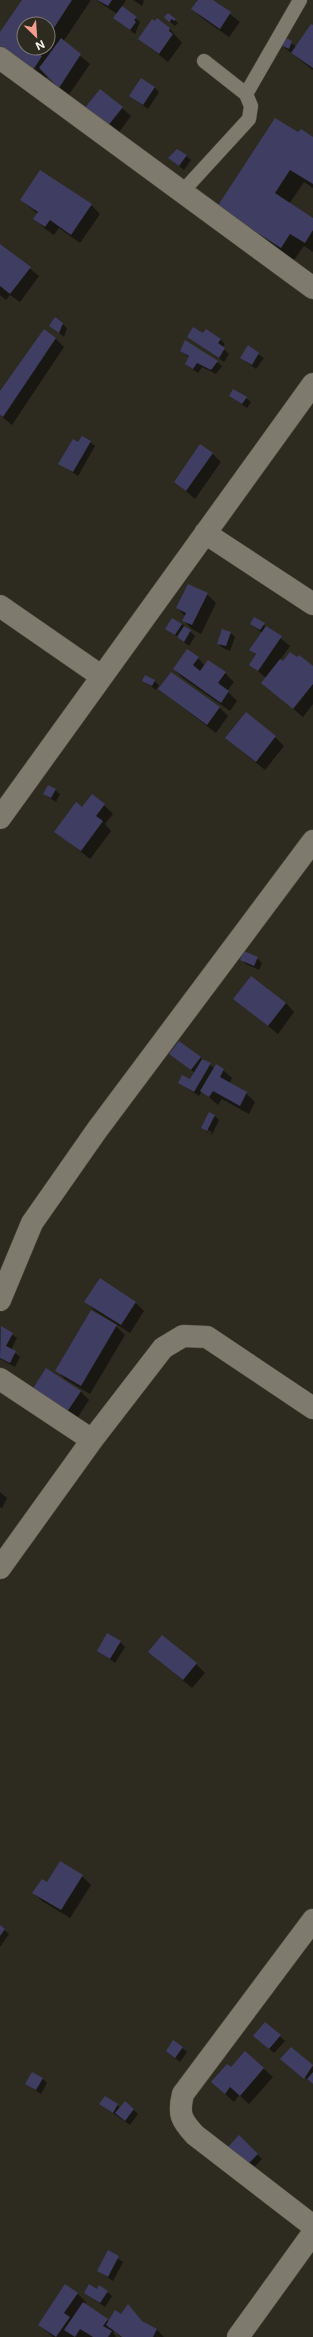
<svg xmlns="http://www.w3.org/2000/svg" width="313" height="2337" font-family="Inter,sans-serif">
	<style>
		.shadow { fill: #0007; fill-rule: evenodd }
		.building { fill: #403d62 }
		.lines { fill: none; stroke-linecap: round; stroke-linejoin: round }
		.lane-casing { stroke: #4b4a3f; stroke-width: 15 }
		.street-casing { stroke: #4b4a3f; stroke-width: 23 }
		.lane { stroke: #7e7b6e; stroke-width: 14 }
		.street { stroke: #7e7b6e; stroke-width: 22 }
	</style>
	<rect width="100%" height="100%" fill="#2d2b20"/>
	<path class="shadow" d="M23,0h68l-28,42 27,22 -22,32 -20,-20 -6,9 -42,-51zM24,24h24v24h-24z
		M96,0h30l-4,7 18,15 -5,12 -21,-16 3,-4z
		M133,0h10l1,1 -2,5z
		M199,0h13l28,22 -11,15 -27,-19 -9,-9z
		M165,17l8,1 5,5 -3,3z
		M157,20l13,9 12,14 -14,19 -29,-23z
		M313,26v44l-32,-25 3,-6 13,8z
		M154,87l5,5 -11,17 -18,-13z
		M101,90l30,26 -14,19 -23,-17z
		M299,134l14,4v50l-9,-6 -15,22 24,15v33l-9,-6 -10,14 -63,-40z
		M171,155l15,1 5,4 -7,10 -15,-12z
		M21,200l70,5 9,9 -20,29 -21,-15 -5,7 -10,-7 -9,-9 3,-5z
		M0,245l39,31 -19,26 -10,-7 -4,5 -6,-5z
		M62,324l5,4 -3,9 -13,-11z
		M188,337l32,2 5,5 -3,3 7,7 -5,8z
		M55,338l9,9 -52,78 -12,-10v-23z
		M248,347l16,11 -8,11 -15,-11z
		M181,351l36,11 5,4 -6,8 -14,-7 -4,6 -12,-9 4,-6z
		M230,396l16,2 5,4 -4,6z
		M90,442l5,4 -17,30 -18,-12 18,-20z
		M212,453l9,9 -26,37 -20,-17z
		M207,594l9,9 -15,31 -9,-5 -9,-9 2,-4 -8,-8z
		M255,618l35,28 -10,14 3,2 30,5v37l-10,13 -41,-34 4,-5 -16,-14 6,-9 -6,-6 12,-16 -11,-9z
		M182,624l13,12 -6,10 -22,-17z
		M230,632l5,5 -5,14 -7,-3 -5,-4z
		M198,658l7,8 20,7 9,9 -7,9 10,10 -7,10 -47,-33 -9,-9z
		M144,681h10l5,4 -3,5z
		M159,689l60,18 9,9 -12,17z
		M275,737l9,9 -19,24 -39,-32z
		M55,790l5,4 -4,8 -12,-8z
		M104,805l9,9 -8,10 6,7 -21,28 -34,-28 27,-22z
		M257,958l5,5 -3,7 -13,-6 -4,-4z
		M234,999l52,4 8,9 -16,22z
		M180,1042l34,26 9,2 9,8 -3,6 17,9 9,9 -6,12 -27,-15 -4,6 -16,-14 -3,5 -20,-13 11,-3 5,-7 -24,-19z
		M215,1116l4,4 -7,15 -10,-7zM206,1129l6,3v2l-6,-2z
		M100,1280l36,23 8,8 -14,22 -36,-23 -8,-8z
		M116,1326l9,9 -35,59 -25,-15 -9,-9z
		M1,1327l16,11 -6,12 9,7 -5,10 -15,-8z
		M80,1391l9,9 -13,20 -34,-21z
		M0,1492l7,6 -5,10 -2,-1z
		M120,1642l5,5 -10,16 -17,-12z
		M149,1652l47,12 9,9 -13,15z
		M82,1876l9,9 -21,33 -28,-17 -8,-8 13,-10z
		M0,1926l9,8 -9,13z
		M265,2023l20,18 -11,12 -15,-13z
		M182,2048l5,4 -7,10 -13,-11z
		M291,2048l22,19v17l-27,-21z
		M245,2052l28,25 -24,27 -10,-9 -5,7 -13,-12 10,-22z
		M42,2078l5,5 -6,11 -14,-10z
		M125,2102l13,12 -8,11 -30,-21 17,1 3,3z
		M239,2137l23,22 -10,10 -23,-22z
		M108,2252l15,10 -10,19 -15,-10z
		M97,2291l10,1 5,4 -7,11 -20,-14z
		M77,2293l9,9 -1,2 24,18 12,-7 7,-10 16,19 13,6 7,7h-43l-7,-6 -1,2 3,4h-63l-14,-12z"/>
	<path class="building" d="M22,0h50l-24,37v-13h-24v24h16l-3,5 5,3 -12,19 -30,-20v-23z
		M97,0h15l-4,6z
		M198,0h15l18,12 -11,17 -29,-20z
		M122,6l15,11 -3,3 2,2 -6,8 -17,-12z
		M168,13l8,6 -2,2 -2,-2 -3,3 -5,-5z
		M157,18l13,10 -1,3 4,3 -14,20 -21,-15 14,-20 3,2z
		M311,24l2,1v43l-22,-15z
		M284,37l8,4 -3,8 -9,-4z
		M61,38l20,16 -22,34 -20,-20z
		M141,78l14,9 -12,18 -14,-9z
		M100,89l23,18 -16,20 -23,-18z
		M275,118l23,14 3,-3 12,8v47l-23,-14 -15,23 38,25v12l-8,13 -15,-9 -9,14 -64,-41z
		M177,149l10,6 -8,11 -11,-8z
		M40,170l52,34 -21,31 -21,-15 -5,7 -12,-8 5,-7 -18,-12z
		M0,244l31,23 -21,27 -10,-8z
		M55,317l8,6 -4,10 -10,-7z
		M193,327l10,6 3,-4 15,10 -3,4 7,5 -6,10 -32,-21z
		M44,329l12,9 -53,79 -3,-2v-24z
		M185,340l33,21 -7,9 -14,-7 -4,6 -8,-5 4,-8 -9,-5z
		M248,345l11,8 -7,12 -12,-7z
		M233,389l14,8 -5,7 -13,-8z
		M82,436l9,5 -18,31 -15,-8 15,-25 5,3z
		M200,444l13,9 -27,38 -12,-9z
		M188,584l20,9 -16,32 -10,-4 4,-8 -10,-5z
		M254,617l11,6 -5,7 -10,-6z
		M172,618l10,6 -7,11 -10,-6z
		M184,626l7,4 -7,12 -7,-5z
		M266,626l16,10 -24,35 -9,-6 7,-11 -7,-4z
		M222,629l9,3 -5,14 -9,-2z
		M187,649l12,8 -6,8 7,6 8,-11 18,12 -8,11 11,8 -8,12 -48,-34z
		M290,652l7,5 2,-2 14,11v18l-20,25 -32,-26 19,-24 3,2z
		M171,672l49,35 -13,18 -49,-36z
		M145,675l10,5 -3,6 -10,-5z
		M246,712l30,24 -20,26 -31,-24z
		M48,785l8,4 -5,9 -8,-4z
		M92,794l13,10 -9,12 7,5 -22,30 -27,-19 22,-30 6,5z
		M244,951l14,6 -4,9 -14,-6z
		M251,976l35,27 -18,23 -35,-27z
		M179,1041l22,16 -10,13 -22,-16z
		M202,1059l9,4 -17,29 -16,-9 4,-8 8,4z
		M216,1064l8,5 -4,8 27,15 -7,14 -27,-15 -4,6 -9,-6z
		M209,1112l6,3 -8,16 -6,-3z
		M100,1278l36,24 -15,23 -37,-23z
		M91,1310l26,15 -36,61 -26,-15z
		M1,1326l12,7 -7,13 10,5 -6,12 -10,-5z
		M46,1368l35,23 -14,21 -35,-22z
		M107,1633l14,8 -11,18 -13,-8z
		M162,1635l35,28 -14,17 -35,-28z
		M60,1861l23,14 -22,35 -29,-17 10,-14 5,3z
		M0,1925l5,4 -5,7z
		M265,2022l16,13 -12,14 -16,-13z
		M173,2040l10,7 -8,11 -9,-7z
		M291,2047l22,18 -9,14 -24,-20z
		M245,2051l19,17 -24,28 -10,-9 -5,7 -14,-12 16,-18 4,3z
		M32,2072l11,6 -7,12 -11,-6z
		M313,2072v12l-6,-5z
		M105,2096l13,8 -5,9 -14,-9z
		M125,2101l9,8 -9,12 -10,-8z
		M239,2135l19,19 -11,11 -19,-18z
		M108,2250l11,6 -11,21 -11,-6z
		M65,2284l13,9 -14,20 6,4 -14,20 -18,-12z
		M89,2284l8,5 2,-4 9,6 -8,12 -16,-10z
		M83,2302l25,17 -5,7 9,5 -4,6h-15l-13,-8 -5,8 -11,-7z
		M128,2304l14,17 15,8 -4,8h-31l-16,-12 9,-15 6,4z"/>
	<g class="lines">
		<defs>
			<path id="lane" d="M246,94l54,-94
				M183,191l66,-72 2,-13 -5,-12 -42,-33"/>
			<path id="street" d="M0,58l313,230
				M205,533l108,71
				M0,606l101,70
				M0,818l313,-434
				M0,1300l32,-77 65,-93 216,-289
				M0,1379l92,61
				M0,1568l92,-128 71,-92 20,-12 24,1 106,71
				M313,1920l-130,174c-5,20 -2,26 12,41l118,91
				M238,2337l75,-104"/>
		</defs>
		<use href="#lane" class="lane-casing"/>
		<use href="#street" class="street-casing"/>
		<use href="#lane" class="lane"/>
		<use href="#street" class="street"/>
	</g>
	<g transform="translate(36 36) rotate(155)"><circle r="19" fill="#2d2b20" stroke="#7d7b72"/>
	<path d="M0-3L7 15L0 10L-7 15Z" fill="#f59d8f"/>
	<text y="-6" font-size="11" font-weight="bold" text-anchor="middle" fill="#f4f3ec">N</text>
	</g>
</svg>
